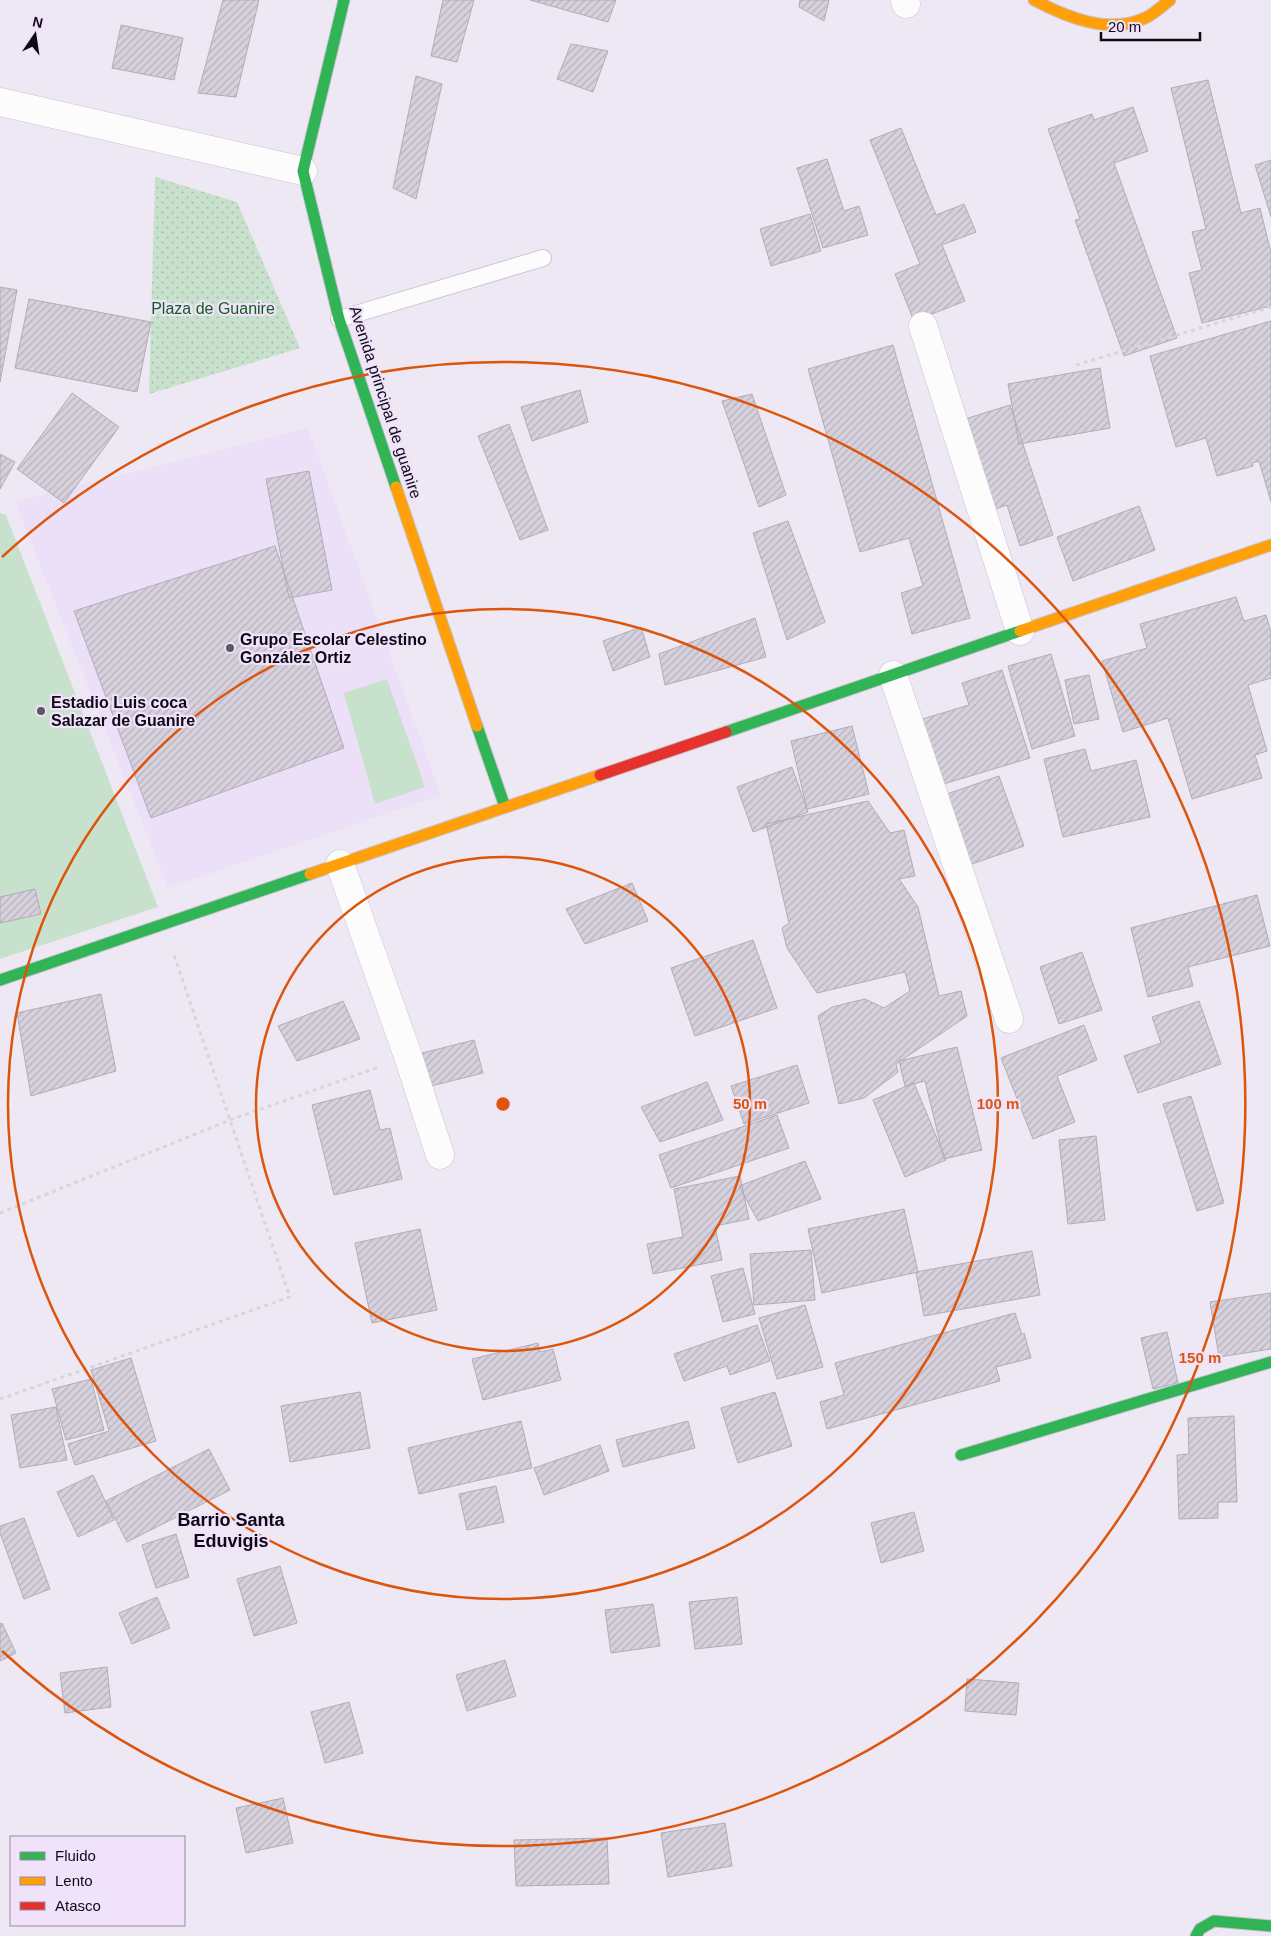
<svg xmlns="http://www.w3.org/2000/svg" width="1271" height="1936" font-family="Helvetica,sans-serif">
	<style>
		.built { fill: #ecdff8 }
		.grass { fill: #c8e1cc }
		.park { fill: url(#park-dots) }
		.building { fill: url(#building-hatch); stroke: #b2acb7 }
		.lines { fill: none; stroke-linecap: round; stroke-linejoin: round }
		.lane-casing { stroke: #c9c3cf; stroke-width: 18 }
		.street-casing { stroke: #c9c3cf; stroke-width: 29 }
		.fast-casing { stroke: #c9c3cf; stroke-width: 13 }
		.slow-casing { stroke: #c9c3cf; stroke-width: 13 }
		.jam-casing { stroke: #c9c3cf; stroke-width: 13 }
		.path { stroke: #d8d6da; stroke-width: 3; stroke-dasharray: 4 4; stroke-linecap: butt }
		.lane { stroke: #fcfcfd; stroke-width: 16 }
		.street { stroke: #fcfcfd; stroke-width: 28 }
		.fast { stroke: #30b455; stroke-width: 11 }
		.slow { stroke: #ff9f0a; stroke-width: 11 }
		.jam { stroke: #e5322d; stroke-width: 11 }
		.ring { fill: none; stroke: #dd550c; stroke-width: 2.5 }
		.poi-dot { fill: #5c5762; stroke: #efe2fa; stroke-width: 2 }
		.labels { text-anchor: middle; stroke-width: 4.5; stroke-linejoin: round; paint-order: stroke }
		.park-label { font-size: 16px; fill: #105f1e; stroke: #efe2fa }
		.street-label { font-size: 16px; fill: #0e0913; stroke: #efe2fa }
		.poi-label { font-size: 16px; font-weight: bold; fill: #0e0913; stroke: #efe2fa; text-anchor: start }
		.neighbourhood-label { font-size: 18px; font-weight: bold; fill: #0e0913; stroke: #efe2fa }
		.centre { fill: #dd550c; stroke: #efe2fa; stroke-width: 2.5 }
		.ring-label { font-size: 15px; text-anchor: middle; font-weight: bold; fill: #dd550c; stroke: #efe2fa; stroke-width: 4.5; stroke-linejoin: round; paint-order: stroke }
	</style>
	<defs>
		<pattern id="park-dots" width="8" height="8" patternUnits="userSpaceOnUse" patternTransform="scale(1.25)"><rect width="8" height="8" fill="#c8e1cc"/><path d="M2 2h.1M6 6h.1" fill="none" stroke="#abc0ae" stroke-width="1.8" stroke-linecap="round"/></pattern>
		<pattern id="building-hatch" width="6" height="6" patternUnits="userSpaceOnUse" patternTransform="scale(1.25)"><rect width="6" height="6" fill="#d6d1dc"/><path d="M-1 1l2-2M0 6l6-6M5 7l2-2" fill="none" stroke="#b6b2bc"/></pattern>
	</defs>
	<rect width="100%" height="100%" fill="#eee8f4"/>
	<path class="built" d="M308,428l133,367 -273,93 -153,-386z"/>
	<path class="grass" d="M0,513l6,2 152,392 -158,52z
		M387,679l38,108 -50,17 -31,-111z"/>
	<path class="park" d="M155,177l82,25 63,146 -151,46z"/>
	<path class="building" d="M223,0h36l-23,97 -38,-4z
		M443,0h31l-17,62 -26,-6z
		M530,0h86l-8,22z
		M800,0h29l-5,21 -25,-14z
		M121,25l62,13 -9,42 -62,-12z
		M571,44l37,7 -15,41 -36,-13z
		M416,76l26,8 -26,115 -23,-11z
		M1208,80l33,133 19,-5 11,45v53l-69,17 -13,-50 13,-3 -10,-38 14,-3 -35,-141z
		M1133,107l15,44 -34,12 63,175 -53,18 -49,-136 5,-1 -32,-90 44,-15 2,6z
		M901,128l35,87 28,-11 12,28 -34,13 23,56 -51,20 -19,-47 25,-10 -50,-124z
		M827,159l17,52 15,-5 9,29 -45,13 -26,-80z
		M1271,160v57l-16,-52z
		M810,214l11,37 -50,15 -11,-37z
		M0,287l17,3 -17,92z
		M29,299l122,23 -14,70 -122,-24z
		M1271,321v181l-12,-41 -7,2 1,3 -36,10 -11,-38 -30,9 -26,-91z
		M893,345l77,273 -58,16 -11,-41 22,-7 -14,-48 -49,14 -52,-183z
		M1100,368l10,60 -91,16 -11,-60z
		M580,390l8,32 -56,19 -11,-34z
		M72,393l47,34 -55,76 -47,-34z
		M752,394l34,101 -27,12 -37,-106z
		M1010,405l43,130 -33,11 -13,-41 -12,4 -30,-90z
		M509,424l39,106 -28,10 -42,-104z
		M0,454l15,8 -15,27z
		M309,471l23,119 -43,8 -23,-119z
		M1139,506l16,44 -82,31 -16,-44z
		M788,521l37,101 -38,18 -34,-107z
		M275,546l69,202 -193,70 -77,-207z
		M1236,597l8,24 22,-6 5,17v46l-23,7 19,66 -12,4 7,23 -70,21 -24,-81 -45,14 -21,-71 45,-13 -7,-24z
		M755,618l11,39 -101,28 -6,-31z
		M641,627l9,30 -37,14 -10,-30z
		M1051,654l24,82 -43,13 -24,-83z
		M1002,670l28,88 -93,28 -21,-65 53,-16 -7,-22z
		M1089,675l10,44 -25,5 -9,-44z
		M852,726l17,68 -62,15 -16,-68z
		M1085,749l6,22 45,-11 14,57 -87,20 -19,-78z
		M792,767l16,45 -55,20 -16,-45z
		M999,776l25,70 -61,21 -25,-70z
		M868,801l22,32 14,-3 11,46 -16,3 19,28 21,89 22,-5 6,25 -71,48 2,8 -34,26 -25,6 -21,-88 14,-9 33,-8 19,9 26,-17 -5,-19 -88,21 -30,-45 -5,-20 7,-5 -23,-99z
		M632,883l16,38 -63,23 -19,-35z
		M35,889l6,25 -41,9v-26z
		M1257,895l13,51 -82,21 5,19 -45,11 -17,-69z
		M753,940l24,68 -82,28 -24,-68z
		M1082,952l20,58 -43,14 -19,-57z
		M101,994l15,77 -85,25 -14,-83z
		M343,1001l17,38 -63,22 -19,-35z
		M1199,1001l22,63 -83,29 -14,-37 37,-13 -9,-26z
		M1084,1025l13,35 -40,16 18,46 -42,17 -32,-81z
		M474,1040l9,33 -52,13 -9,-33z
		M957,1047l25,103 -38,9 -19,-78 -20,5 -6,-25z
		M797,1065l12,38 -65,21 -13,-38z
		M707,1082l16,38 -63,22 -19,-35z
		M914,1083l32,77 -41,17 -32,-77z
		M370,1090l10,40 10,-2 12,51 -68,16 -22,-90z
		M1191,1096l33,107 -27,8 -34,-107z
		M777,1115l12,33 -118,40 -12,-33z
		M1096,1136l9,84 -37,4 -9,-84z
		M805,1161l16,38 -63,22 -19,-35z
		M740,1176l9,43 -34,7 7,34 -69,14 -6,-30 36,-7 -9,-48z
		M904,1209l14,63 -96,21 -14,-64z
		M420,1229l17,81 -65,13 -17,-80z
		M811,1250l4,50 -61,5 -4,-51z
		M1032,1251l8,44 -116,21 -8,-44z
		M743,1268l12,46 -32,8 -12,-46z
		M1271,1293v56l-52,8 -9,-55z
		M805,1305l18,62 -46,12 -18,-61z
		M1015,1313l7,22 2,-2 7,25 -35,9 4,14 -173,48 -7,-27 24,-7 -9,-32z
		M757,1325l13,36 -40,14 -3,-9 -43,15 -10,-27z
		M1167,1332l11,51 -25,6 -12,-51z
		M538,1343l2,9 13,-3 8,31 -78,20 -11,-41z
		M131,1358l25,83 -81,24 -7,-21 41,-13 -18,-61z
		M91,1379l13,51 -38,10 -14,-51z
		M360,1392l10,56 -80,14 -9,-56z
		M775,1392l17,54 -54,17 -17,-55z
		M56,1407l11,53 -47,8 -9,-53z
		M1234,1416l3,86h-19v16l-39,1 -2,-64 12,-1 -1,-36z
		M521,1421l11,47 -113,26 -11,-46z
		M688,1421l7,27 -72,19 -7,-27z
		M600,1445l9,26 -65,24 -10,-27z
		M209,1449l21,41 -103,52 -21,-41z
		M93,1475l21,45 -36,17 -21,-45z
		M496,1486l8,36 -37,8 -8,-36z
		M914,1512l10,39 -43,12 -10,-40z
		M24,1518l26,71 -26,10 -24,-66v-7z
		M176,1534l13,43 -33,11 -14,-43z
		M280,1566l17,57 -43,13 -17,-57z
		M157,1597l13,31 -38,16 -13,-31z
		M737,1597l5,47 -47,5 -6,-47z
		M653,1604l7,42 -49,7 -6,-43z
		M2,1623l14,30 -16,8v-37z
		M505,1660l11,36 -49,15 -11,-36z
		M107,1667l4,40 -46,6 -5,-40z
		M967,1679l52,4 -3,32 -51,-4z
		M349,1702l14,51 -38,10 -14,-51z
		M283,1798l10,45 -47,10 -10,-45z
		M725,1823l7,43 -64,11 -7,-44z
		M607,1838l2,46 -93,2 -2,-46z"/>
	<g class="lines">
		<defs>
			<path id="lane" d="M339,319l204,-61"/>
			<path id="street" d="M905,0l1,4
				M0,102l303,69
				M923,326l97,305
				M893,675l116,344
				M340,864l68,192 32,99"/>
			<path id="fast" d="M344,0l-41,171 36,148 57,168
				M477,726l28,81
				M726,732l294,-101
				M0,980l310,-106
				M961,1455l310,-93
				M1196,1936l4,-7 14,-8 57,5"/>
			<path id="slow" d="M1034,0c32,17 75,35 111,18 9,-4 17,-12 25,-18
				M396,487l81,239
				M1020,631l251,-86
				M310,874l290,-99"/>
			<path id="jam" d="M600,775l126,-43"/>
		</defs>
		<use href="#lane" class="lane-casing"/>
		<use href="#street" class="street-casing"/>
		<use href="#fast" class="fast-casing"/>
		<use href="#slow" class="slow-casing"/>
		<use href="#jam" class="jam-casing"/>
		<path class="path" d="M1076,365l195,-58
			M0,1213l230,-93 149,-53
			M0,1399l290,-102 -117,-345"/>
		<use href="#lane" class="lane"/>
		<use href="#street" class="street"/>
		<use href="#fast" class="fast"/>
		<use href="#slow" class="slow"/>
		<use href="#jam" class="jam"/>
	</g>
	<g class="ring">
		<circle cx="503" cy="1104" r="247"/>
		<circle cx="503" cy="1104" r="495"/>
		<path d="M2 557A742 742 0 1 1 2 1651"/>
	</g>
	<g class="poi-dot">
		<circle cx="230" cy="648" r="5"/>
		<circle cx="41" cy="711" r="5"/>
	</g>
	<g class="labels">
		<g class="park-label">
			<text x="213" y="314">Plaza de Guanire</text>
		</g>
		<g class="street-label">
			<text transform="translate(386 402) rotate(72)" y="6">Avenida principal de guanire</text>
		</g>
		<g class="poi-label">
			<text x="240" y="645">Grupo Escolar Celestino<tspan x="240" dy="18">González Ortiz</tspan></text>
			<text x="51" y="708">Estadio Luis coca<tspan x="51" dy="18">Salazar de Guanire</tspan></text>
		</g>
		<g class="neighbourhood-label">
			<text x="231" y="1526">Barrio Santa<tspan x="231" dy="21">Eduvigis</tspan></text>
		</g>
	</g>
	<circle cx="503" cy="1104" r="8" class="centre"/>
	<g class="ring-label">
		<text x="750" y="1109">50 m</text>
		<text x="998" y="1109">100 m</text>
		<text x="1200" y="1363">150 m</text>
	</g>
	<rect x="10" y="1836" width="175" height="90" fill="#efe2fa" stroke="#958b9e"/>
	<rect x="20" y="1852" width="25" height="8" fill="#30b455" stroke="#958b9e"/>
	<text x="55" y="1861" font-size="15" fill="#0e0913">Fluido</text>
	<rect x="20" y="1877" width="25" height="8" fill="#ff9f0a" stroke="#958b9e"/>
	<text x="55" y="1886" font-size="15" fill="#0e0913">Lento</text>
	<rect x="20" y="1902" width="25" height="8" fill="#e5322d" stroke="#958b9e"/>
	<text x="55" y="1911" font-size="15" fill="#0e0913">Atasco</text>
	<g transform="translate(35 35) rotate(13)" stroke="#efe2fa" stroke-width="4" paint-order="stroke">
	<path d="M0-4L9 19L0 12L-9 19Z" fill="#0e0913"/>
	<text y="-8" font-size="14" font-weight="bold" text-anchor="middle" fill="#0e0913">N</text>
	</g>
	<path d="M1101 32v8h99v-8" fill="none" stroke="#0e0913" stroke-width="2.5"/>
	<text x="1108" y="32" font-size="15" fill="#0e0913" stroke="#efe2fa" stroke-width="4" paint-order="stroke">20 m</text>
</svg>
